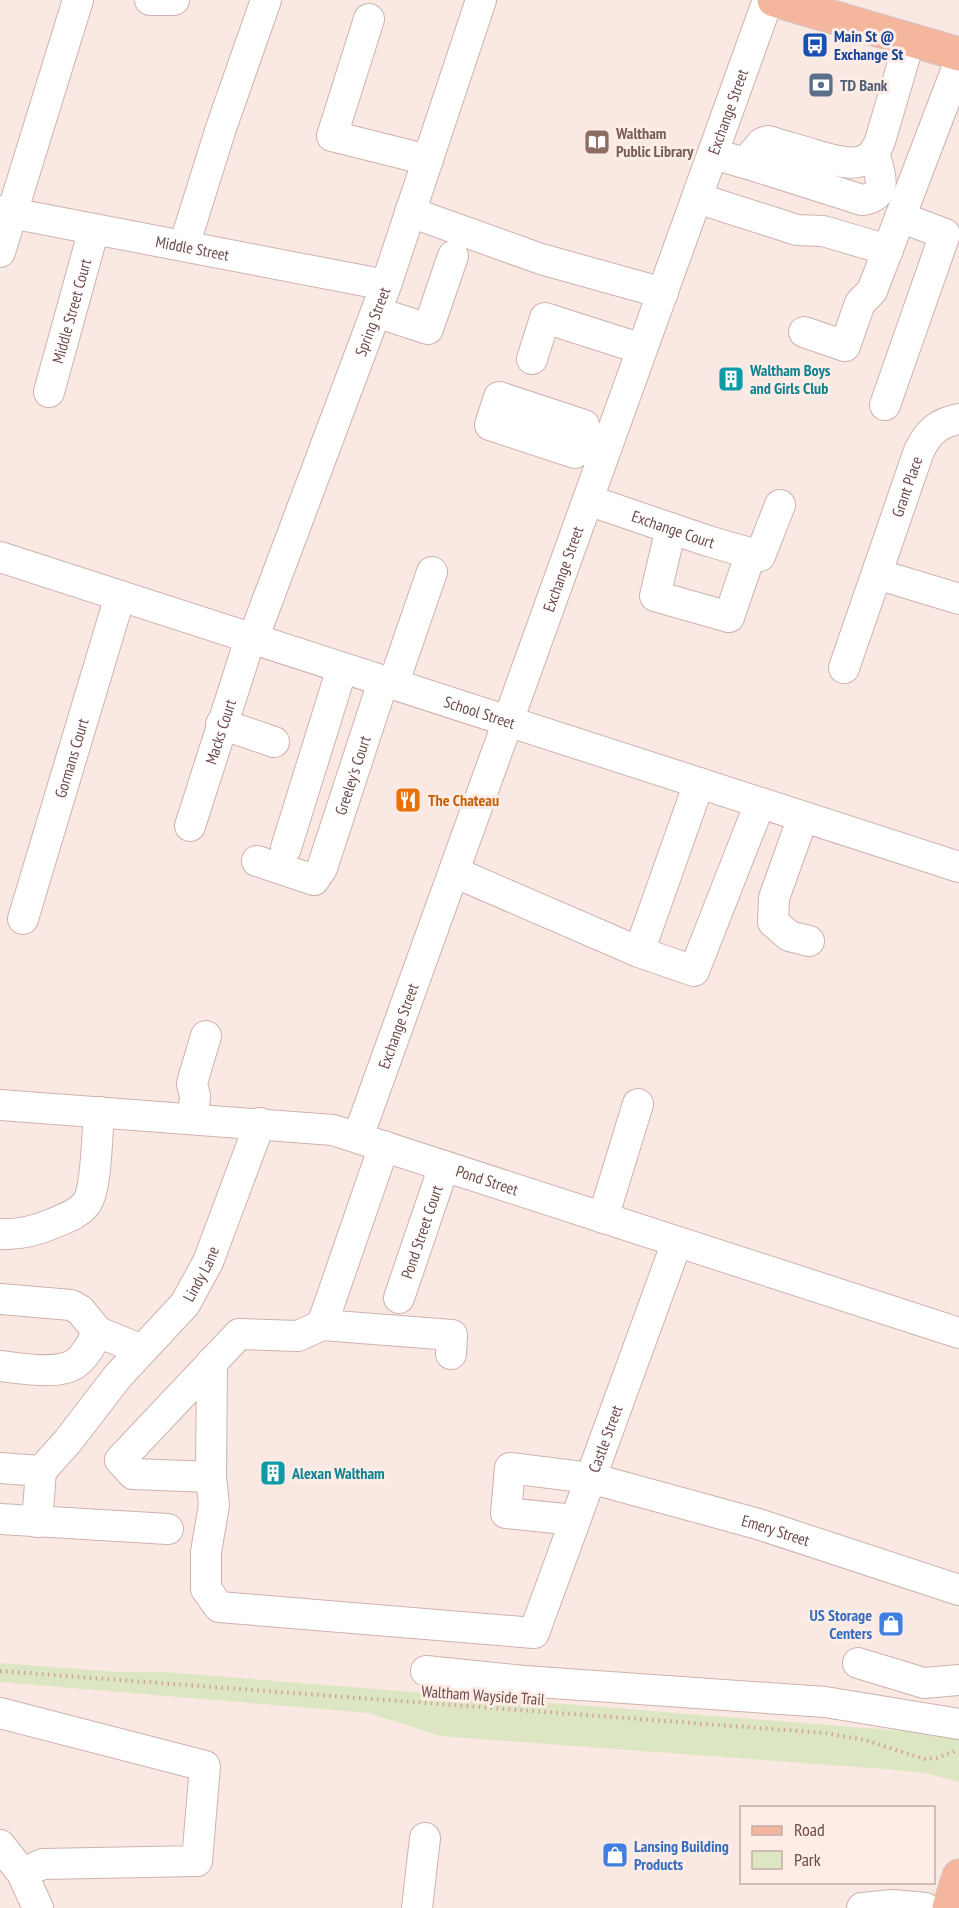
<svg xmlns="http://www.w3.org/2000/svg" width="959" height="1908" font-family="'PT Sans Narrow',sans-serif">
	<style>
		.green { fill: #dde6c2 }
		.lines { fill: none; stroke-linecap: round; stroke-linejoin: round }
		.minor-casing { stroke: #ceb2af; stroke-width: 32 }
		.major-casing { stroke: #d4c9c9; stroke-width: 35 }
		.path { stroke: #d2a19f; stroke-width: 4; stroke-dasharray: 1.5 4.5; stroke-linecap: butt }
		.minor { stroke: #fff; stroke-width: 30 }
		.major { stroke: #f5b69e; stroke-width: 33 }
		.labels { text-anchor: middle; stroke-width: 6; stroke-linejoin: round; paint-order: stroke }
		.transit-label { font-size: 16px; font-weight: bold; fill: #164399; stroke: #feede7; text-anchor: start }
		.service-label { font-size: 16px; font-weight: bold; fill: #4e5e75; stroke: #feede7; text-anchor: start }
		.street-label { font-size: 16px; fill: #6f4a4a; stroke: #feede7 }
		.education-label { font-size: 16px; font-weight: bold; fill: #785e54; stroke: #feede7; text-anchor: start }
		.culture-label { font-size: 16px; font-weight: bold; fill: #0d838f; stroke: #feede7; text-anchor: start }
		.food-label { font-size: 16px; font-weight: bold; fill: #c56008; stroke: #feede7; text-anchor: start }
		.shop-label { font-size: 16px; font-weight: bold; fill: #366cbe; stroke: #feede7; text-anchor: end }
	</style>
	<rect width="100%" height="100%" fill="#fae8e2"/>
	<path class="green" d="M0,1663l118,9h46l738,59 57,8v43l-34,-9 -40,-4 -445,-33 -71,-23 -369,-31z"/>
	<g class="lines">
		<defs>
			<g id="minor">
				<path d="M150,0h24"/>
				<path d="M369,19l-37,117 96,24"/>
				<path d="M713,154l32,9 17,-20 6,-2c16,5 31,9 47,14 25,7 53,18 65,-14l30,-102"/>
				<path d="M745,163l117,37c29,-3 17,-30 12,-47"/>
				<path d="M697,198l100,32 26,1 65,19"/>
				<path id="s1" d="M0,211l386,74"/>
				<path d="M410,212l131,47 122,34"/>
				<path d="M184,246l37,-118 45,-128"/>
				<path d="M0,252l78,-252"/>
				<path d="M376,312l52,17 25,-73"/>
				<path d="M804,332l41,14 15,-43 12,-12 87,-228"/>
				<path d="M532,359l13,-41 97,31"/>
				<path id="s2" d="M49,392l45,-163"/>
				<path d="M499,397l85,28 -9,28 -85,-28z"/>
				<path d="M885,405l60,-171 -45,-17"/>
				<path id="s3" d="M588,500l120,41 52,15 20,-51"/>
				<path d="M671,528l-16,68 74,21 22,-64"/>
				<path id="s4" d="M0,557l959,310"/>
				<path d="M877,574l82,25"/>
				<path id="s5" d="M253,639l133,-354 95,-285"/>
				<path id="s6" d="M844,668l75,-217c9,-19 19,-28 40,-32"/>
				<path d="M393,685l39,-113"/>
				<path d="M221,724l53,18"/>
				<path d="M803,817l-29,81 -1,24 16,14 20,5"/>
				<path id="s7" d="M190,826l60,-187"/>
				<path d="M286,848l56,-180"/>
				<path id="s8" d="M257,861l57,19 8,-12 61,-186"/>
				<path d="M454,872l185,80 55,19 66,-168"/>
				<path id="s9" d="M23,919l97,-323"/>
				<path d="M639,952l60,-169"/>
				<path id="s10" d="M0,1105l333,25 626,203"/>
				<path d="M193,1119l2,-23 -3,-12 2,-8 12,-40"/>
				<path id="s11" d="M358,1137l410,-1137"/>
				<path d="M603,1218l35,-114"/>
				<path d="M0,1234c20,1 36,-3 54,-11 12,-5 24,-9 32,-19 11,-14 11,-72 13,-92"/>
				<path id="s12" d="M399,1298l45,-132"/>
				<path d="M0,1299l71,6 9,5 18,22 44,18"/>
				<path d="M322,1325l130,10 -1,19"/>
				<path d="M212,1362l-1,115 -78,-3 -13,-14 119,-126 59,2 24,-11 62,-179"/>
				<path d="M0,1366c20,2 59,10 76,-3 10,-7 16,-20 22,-31"/>
				<path d="M0,1468l41,3"/>
				<path id="s13" d="M211,1477l3,28 -8,47v37l13,18 315,26 143,-391"/>
				<path d="M0,1519l168,10"/>
				<path id="s14" d="M575,1520l-69,-7 4,-45 80,10 168,46 201,66"/>
				<path id="s15" d="M37,1522l4,-51 27,-30 50,-65 67,-72 23,-42 52,-139"/>
				<path d="M858,1663l66,20 35,-3"/>
				<path d="M426,1671l98,10 301,21 134,22"/>
				<path d="M0,1713l205,53 -8,95 -154,3 -21,9"/>
				<path d="M0,1845l22,28 16,35"/>
				<path d="M417,1908l8,-70"/>
				<path d="M862,1908l31,-3 32,3"/>
			</g>
			<path id="major" d="M774,0l185,54
				M949,1908l10,-32"/>
		</defs>
		<use href="#minor" class="minor-casing"/>
		<use href="#major" class="major-casing"/>
		<path class="path" d="M0,1671l825,62 40,7 59,19 13,-1 18,-7"/>
		<use href="#minor" class="minor"/>
		<use href="#major" class="major"/>
	</g>
	<defs>
		<symbol id="bus-square" viewBox="-11 -11 22 22"><rect x="-9" y="-9" width="18" height="18" rx="4" fill="#1a4fb4" stroke="#feede7"/><path d="M-5-6H5V4H4V6H2V4H-2V6H-4V4H-5ZM-3.5-4V0h7V-4ZM-3.5 1.2v1.5H-2V1.2ZM2 1.2v1.5H3.5V1.2Z" fill="#fff"/></symbol>
		<symbol id="bank-square" viewBox="-11 -11 22 22"><rect x="-9" y="-9" width="18" height="18" rx="4" fill="#5c6f8a" stroke="#feede7"/><path d="M-6-4H6V4H-6ZM0-2.3a2.3 2.3 0 1 0 0 4.6a2.3 2.3 0 1 0 0-4.6Z" fill="#fff"/></symbol>
		<symbol id="library-square" viewBox="-11 -11 22 22"><rect x="-9" y="-9" width="18" height="18" rx="4" fill="#8d6e63" stroke="#feede7"/><path d="M-6-4Q-3-5.5-.7-3.5V5Q-3 3-6 4ZM6-4Q3-5.5 .7-3.5V5Q3 3 6 4Z" fill="#fff"/></symbol>
		<symbol id="building-square" viewBox="-11 -11 22 22"><rect x="-9" y="-9" width="18" height="18" rx="4" fill="#0f9aa8" stroke="#feede7"/><path d="M-4-6H4V6H1V3H-1V6H-4ZM-2.5-4.3h1.7v1.8h-1.7ZM.8-4.3h1.7v1.8H.8ZM-2.5-1h1.7V.8h-1.7ZM.8-1h1.7V.8H.8Z" fill="#fff"/></symbol>
		<symbol id="restaurant-square" viewBox="-11 -11 22 22"><rect x="-9" y="-9" width="18" height="18" rx="4" fill="#e8710a" stroke="#feede7"/><path d="M-5-6h1v4h1v-4h1v4h1v-4h1v5L-1.5 .5V6h-2V.5L-5-1ZM5-6V6H3V1.5H1.5Q1.5-4 5-6Z" fill="#fff"/></symbol>
		<symbol id="shop-square" viewBox="-11 -11 22 22"><rect x="-9" y="-9" width="18" height="18" rx="4" fill="#3f7fe0" stroke="#feede7"/><path d="M-5-2.5h2.3a2.7 3.5 0 0 1 5.4 0H5L5.5 6h-11ZM-1.5-2.5h3a1.5 2.3 0 0 0-3 0Z" fill="#fff"/></symbol>
	</defs>
	<g fill-rule="evenodd">
		<use href="#bus-square" x="800" y="30" width="30" height="30"/>
		<use href="#bank-square" x="806" y="70" width="30" height="30"/>
		<use href="#library-square" x="582" y="127" width="30" height="30"/>
		<use href="#building-square" x="716" y="364" width="30" height="30"/>
		<use href="#restaurant-square" x="393" y="785" width="30" height="30"/>
		<use href="#building-square" x="258" y="1458" width="30" height="30"/>
		<use href="#shop-square" x="876" y="1609" width="30" height="30"/>
		<use href="#shop-square" x="600" y="1840" width="30" height="30"/>
	</g>
	<g class="labels">
		<g class="transit-label">
			<text x="834" y="42">Main St @<tspan x="834" dy="18">Exchange St</tspan></text>
		</g>
		<g class="service-label">
			<text x="840" y="91">TD Bank</text>
		</g>
		<g class="street-label">
			<text dy="6" stroke="none"><textPath href="#s11" startOffset="1090">Exchange Street</textPath></text>
			<text dy="6" stroke="none"><textPath href="#s1" startOffset="196">Middle Street</textPath></text>
			<text dy="6" stroke="none"><textPath href="#s2" startOffset="84">Middle Street Court</textPath></text>
			<text dy="6" stroke="none"><textPath href="#s5" startOffset="339">Spring Street</textPath></text>
			<text dy="6" stroke="none"><textPath href="#s6" startOffset="192">Grant Place</textPath></text>
			<text dy="6" stroke="none"><textPath href="#s3" startOffset="90">Exchange Court</textPath></text>
			<text dy="6" stroke="none"><textPath href="#s11" startOffset="604">Exchange Street</textPath></text>
			<text dy="6" stroke="none"><textPath href="#s4" startOffset="504">School Street</textPath></text>
			<text dy="6" stroke="none"><textPath href="#s7" startOffset="99">Macks Court</textPath></text>
			<text dy="6" stroke="none"><textPath href="#s9" startOffset="168">Gormans Court</textPath></text>
			<text dy="6" stroke="none"><textPath href="#s8" startOffset="172">Greeley's Court</textPath></text>
			<text dy="6" stroke="none"><textPath href="#s11" startOffset="118">Exchange Street</textPath></text>
			<text dy="6" stroke="none"><textPath href="#s10" startOffset="496">Pond Street</textPath></text>
			<text dy="6" stroke="none"><textPath href="#s12" startOffset="70">Pond Street Court</textPath></text>
			<text dy="6" stroke="none"><textPath href="#s15" startOffset="306">Lindy Lane</textPath></text>
			<text dy="6" stroke="none"><textPath href="#s13" startOffset="658">Castle Street</textPath></text>
			<text dy="6" stroke="none"><textPath href="#s14" startOffset="388">Emery Street</textPath></text>
			<text transform="translate(483 1695) rotate(4)" y="6">Waltham Wayside Trail</text>
		</g>
		<g class="education-label">
			<text x="616" y="139">Waltham<tspan x="616" dy="18">Public Library</tspan></text>
		</g>
		<g class="culture-label">
			<text x="750" y="376">Waltham Boys<tspan x="750" dy="18">and Girls Club</tspan></text>
			<text x="292" y="1479">Alexan Waltham</text>
		</g>
		<g class="food-label">
			<text x="428" y="806">The Chateau</text>
		</g>
		<g class="shop-label">
			<text x="872" y="1621">US Storage<tspan x="872" dy="18">Centers</tspan></text>
			<text x="634" y="1852" text-anchor="start">Lansing Building<tspan x="634" dy="18">Products</tspan></text>
		</g>
	</g>
	<rect x="740" y="1806" width="195" height="78" fill="#feede7" stroke="#c5aca8" stroke-width="1.5"/>
	<rect x="752" y="1826" width="30" height="9" fill="#f5b69e" stroke="#c5aca8" stroke-width="1.5"/>
	<text x="794" y="1836" font-size="18" fill="#6f4a4a">Road</text>
	<rect x="752" y="1851" width="30" height="18" fill="#dde6c2" stroke="#c5aca8" stroke-width="1.5"/>
	<text x="794" y="1866" font-size="18" fill="#6f4a4a">Park</text>
</svg>
